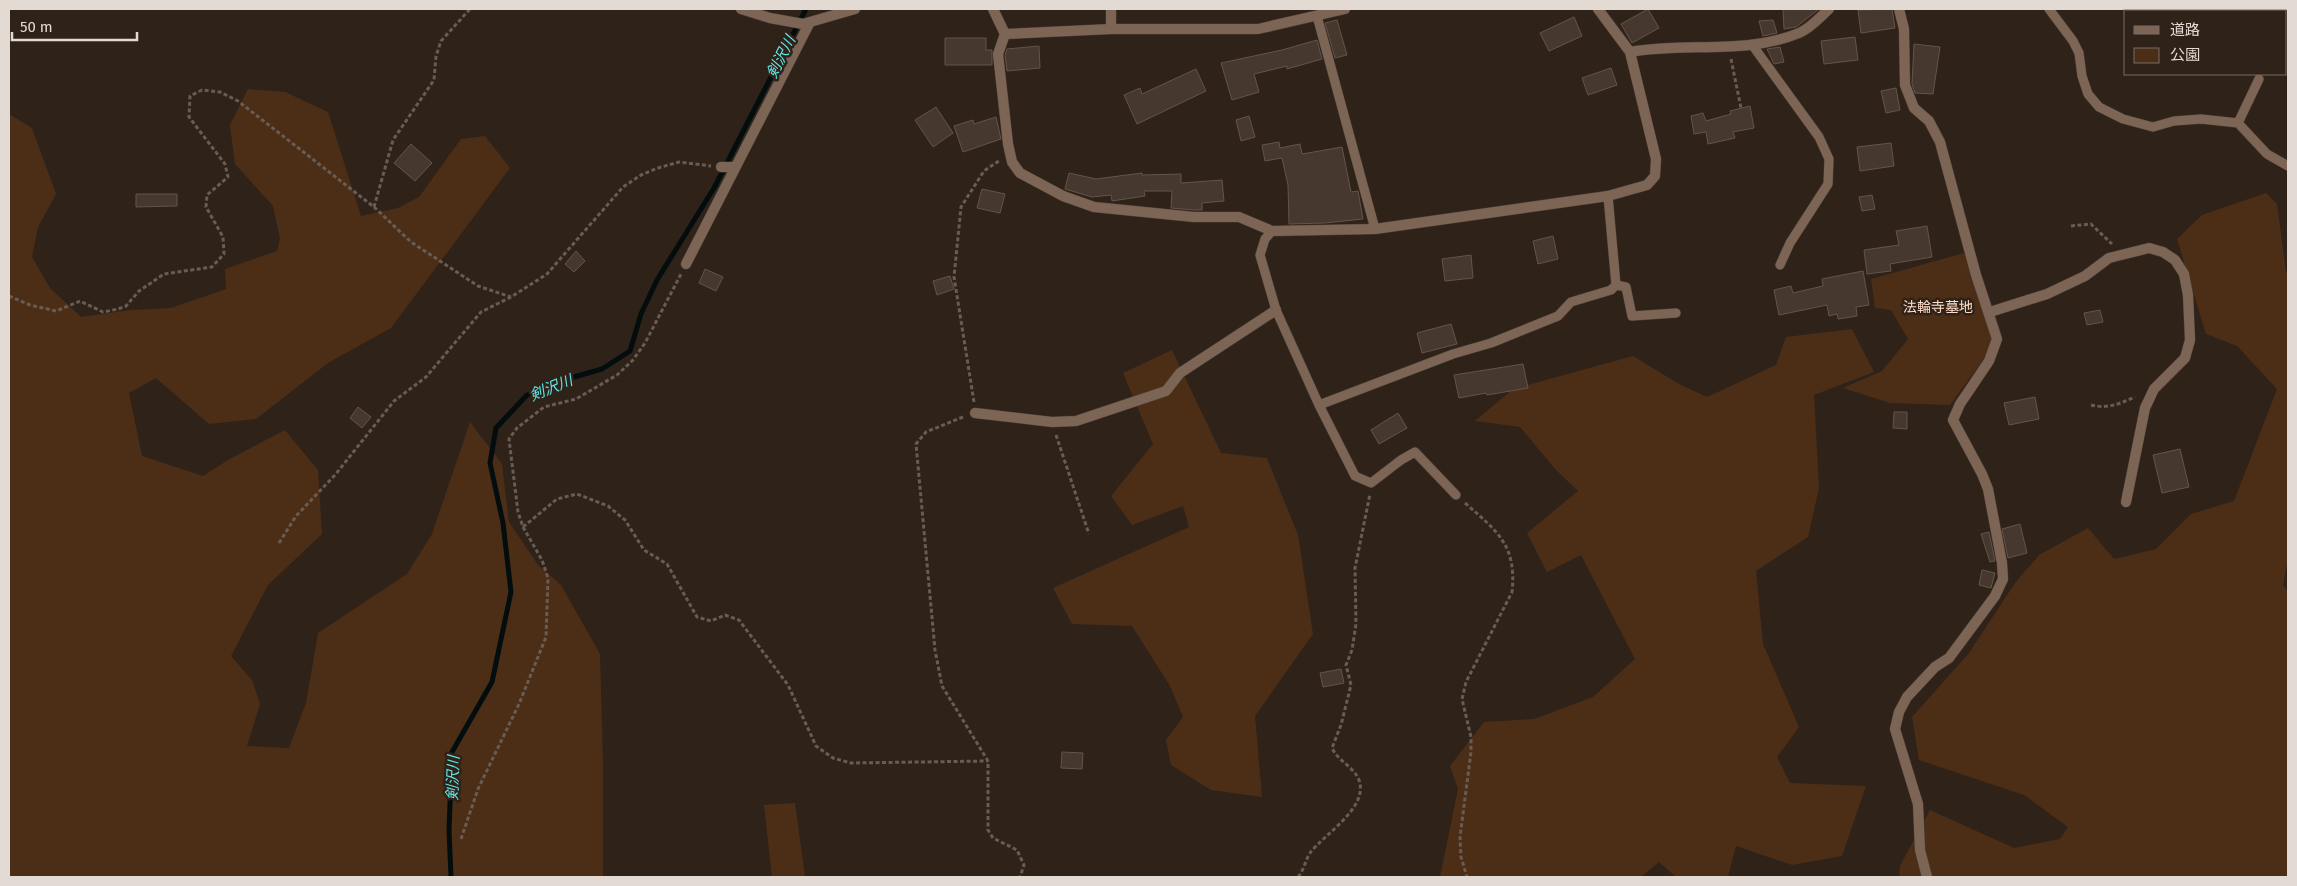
<svg xmlns="http://www.w3.org/2000/svg" width="2297" height="886" font-family="'Fira Sans','Noto Sans JP',sans-serif">
	<style>
		.green { fill: #4c2e17 }
		.lines { fill: none; stroke-linecap: round; stroke-linejoin: round }
		.stream { stroke: #030d0d; stroke-width: 5 }
		.building { fill: #47382f; stroke: #64544a }
		.lane-casing { stroke: #4c3f37; stroke-width: 10 }
		.street-casing { stroke: #4c3f37; stroke-width: 11 }
		.path { stroke: #685c54; stroke-width: 3; stroke-dasharray: 4 2.5; stroke-linecap: butt }
		.lane { stroke: #7d6555; stroke-width: 9 }
		.street { stroke: #7d6555; stroke-width: 10 }
		.labels { text-anchor: middle; stroke-width: 5; stroke-linejoin: round; paint-order: stroke }
		.park-label { font-size: 14px; fill: #fedcc7; stroke: #2f2219 }
		.water-label { font-size: 15px; font-style: italic; fill: #5fe7e6; stroke: #2f2219 }
	</style>
	<rect width="100%" height="100%" fill="#2f2219"/>
	<path class="green" d="M248,89l37,3 43,20 33,104 37,-8 21,-11 42,-58 24,-3 25,32 -119,160 -63,35 -72,56 -47,5 -53,-46 -27,15 13,63 61,20 25,-16 57,-30 33,40 4,64 -54,51 -37,71 21,24 8,24 -13,42 42,2 17,-45 12,-70 89,-59 25,-40 38,-112 32,42 7,58 29,43 23,20 39,69 3,109v114h-594v-763l23,14 24,66 -18,33 -6,30 18,31 31,29 49,-7 41,-2 55,-19 -1,-20 52,-18 3,-13 -7,-32 -38,-42 -5,-39z
		M2266,193l11,11 9,68 2,-1v288l-5,26 5,6v286h-389l1,-11 30,-56 84,38 46,-9 8,-12 -44,-32 -105,-35 -7,-43 57,-64 46,-70 24,-28 49,-27 26,31 42,-10 35,-35 43,-13 43,-112 -40,-43 -31,-12 -29,-95 25,-24z
		M1964,253l29,86 -10,21 -33,45 -60,-2 -47,-15 39,-17 26,-32 -17,-29 -16,-2 -4,-29z
		M1852,329l22,43 -60,23 5,93 -11,49 -52,34 7,73 36,83 -22,30 13,26 76,3 -24,70 -50,9 -56,-19 -8,31h-52l-17,-15 -18,15h-201l18,-88 -8,-23 34,-44 50,-3 59,-22 42,-38 -54,-104 -34,17 -20,-39 51,-42 -22,-21 -36,-43 -45,-6 38,-32 120,-33 46,28 28,13 69,-32 10,-28z
		M1172,350l49,103 46,5 31,77 15,99 -58,82 7,81 -51,-7 -40,-25 -5,-25 17,-23 -13,-31 -38,-60 -60,-2 -19,-36 136,-61 -6,-21 -51,19 -21,-29 42,-52 -30,-71z
		M795,803l10,74h-33l-8,-72z"/>
	<g class="lines">
		<path class="stream" d="M451,877l-2,-47 3,-78 40,-70 19,-90 -8,-69 -13,-60 6,-35 31,-33 47,-18 28,-8 28,-18 11,-37 16,-34 57,-92 92,-179"/>
	</g>
	<path class="building" d="M1648,9l11,19 -27,15 -11,-19z
		M1783,9h36l-23,18 -12,2z
		M1892,9l3,19 -34,5 -3,-23z
		M1574,17l8,19 -33,15 -9,-18z
		M1337,20l10,35 -12,3 -10,-35z
		M1773,20l4,13 -14,3 -4,-15z
		M1855,37l3,23 -34,4 -3,-23z
		M945,38h41v12h6v15h-47z
		M1317,40l5,19 -35,10v-3l-33,8 5,18 -27,8 -11,-37 61,-13z
		M1914,44l26,3 -7,47 -18,-1 -3,-9z
		M1039,46l1,22 -33,3 -2,-16 2,-6z
		M1780,47l4,15 -10,2 -7,-15z
		M1611,68l6,17 -29,10 -6,-17z
		M1196,69l10,22 -69,33 -13,-29 16,-7 2,6z
		M1896,88l4,22 -14,3 -5,-22z
		M1750,106l4,22 -21,4 2,6 -27,6 -2,-12 -12,2 -3,-18 12,-3 3,8 25,-7 -1,-3z
		M936,107l17,26 -20,14 -18,-27z
		M1249,116l6,21 -14,4 -5,-21z
		M996,117l5,22 -38,13 -9,-26 19,-6 1,4z
		M1279,142l1,6 20,-4 2,10 40,-7 9,45 7,-1 5,28 -38,4 -36,1 -1,-39 -6,-27 -17,3 -3,-16z
		M1891,143l3,23 -34,5 -3,-24z
		M411,144l21,19 -17,18 -21,-18z
		M1069,173l27,6 46,-6v2l39,-1v9l41,-3 2,21 -22,2v7h-8l-23,-2 1,-17h-28l1,5 -33,5 -1,-6 -19,2 -27,-8z
		M982,189l23,5 -5,19 -23,-5z
		M136,194h41v12l-41,1z
		M1872,195l3,14 -13,2 -3,-14z
		M1927,226l5,31 -42,7 1,7 -24,3 -3,-24 35,-5 -3,-14z
		M1553,236l5,23 -20,5 -5,-23z
		M576,251l9,10 -11,11 -9,-8z
		M1471,255l2,23 -28,3 -3,-22z
		M705,269l18,8 -7,14 -17,-8z
		M1863,271l6,34 -13,2 1,9 -19,3 -1,-5 -8,2 -2,-11 -48,10 -5,-25 17,-4 2,7 30,-7 -1,-7z
		M950,276l4,13 -17,6 -4,-14z
		M2100,310l3,12 -16,3 -3,-12z
		M1451,324l6,20 -35,9 -5,-20z
		M1523,364l5,24 -41,7 -1,-2 -27,5 -5,-23z
		M2035,397l4,22 -30,6 -5,-22z
		M358,407l13,10 -9,11 -12,-10z
		M1894,412h13v17l-14,-1z
		M1398,413l9,15 -28,16 -8,-14z
		M2180,449l9,38 -27,6 -9,-38z
		M2020,524l7,29 -19,5 -6,-29z
		M1989,532l6,29 -5,1 -9,-28z
		M1982,570l13,3 -4,15 -12,-3z
		M1341,669l3,14 -21,4 -3,-14z
		M1062,752l21,1 -1,16 -21,-1z"/>
	<g class="lines">
		<defs>
			<path id="lane" d="M2049,9l24,32 6,12 3,23 6,18 11,13 24,12 30,8 21,-6 27,-2 37,4 29,31 21,12
				M1317,16l58,213
				M1753,46l66,91 10,22 -1,25 -38,59 -10,22
				M2238,123l21,-44
				M1272,231l-7,8 -5,16 16,55 43,95 36,71 16,7 30,-23 14,-8 41,43
				M1616,285l10,2 6,29 44,-3
				M1319,405l134,-51 38,-11 67,-27 13,-14 40,-12 5,-5 -8,-89"/>
			<path id="street" d="M741,9l29,9 33,6 52,-15
				M993,9l12,25 106,-5h147l87,-20
				M1111,9v20
				M1598,9l32,43c56,-10 116,3 169,-19 12,-5 21,-16 30,-24
				M1899,9l5,20 1,56 9,23 15,13 11,21 36,133 21,64 -8,22 -29,43 -7,16 29,54 6,15 14,74 1,16 -8,17 -46,62 -14,9 -28,30 -8,15 -4,17 23,75 2,46 7,27
				M1005,34l-7,20 10,90 4,18 8,11 43,23 31,11 100,10h45l33,14 103,-2 233,-33 39,-11 8,-9 1,-17 -26,-107
				M721,167h14
				M686,264l124,-242
				M1990,312l57,-18 38,-18 24,-18 40,-10 14,4 12,8 9,14 4,21 2,45 -5,18 -31,31 -9,19 -19,94
				M975,413l77,9 24,-1 90,-30 14,-18 96,-63"/>
		</defs>
		<use href="#lane" class="lane-casing"/>
		<use href="#street" class="street-casing"/>
		<path class="path" d="M1731,59l10,49
			M374,207l19,-67 41,-60 2,-24 5,-15 29,-32
			M2071,226l20,-2 21,20
			M9,296l21,9 26,6 24,-10 23,11 15,-3 8,-3 13,-15 25,-17 48,-7 12,-13 -1,-17 -17,-30 1,-12 21,-18 -3,-13 -36,-47 1,-21 12,-6 18,2 18,9 136,106 37,35 67,44 33,11
			M974,402l-20,-125 7,-70 23,-36 16,-11
			M2091,405c17,4 28,-1 44,-8
			M963,417l-37,15 -10,12 19,206 7,36 46,75v69l5,8 24,12 7,15 -4,12
			M1056,435l33,99
			M1465,503c32,28 52,42 47,89l-46,90 -4,17 9,38v15l-11,85 1,20 6,20
			M523,527l34,-28 20,-5 31,12 17,14 19,30 23,14 30,53 14,4 14,-6 14,5 49,65 28,61 17,12 18,5 137,-2
			M279,543l17,-27 39,-41 59,-74 32,-24 55,-65 30,-15 36,-23 76,-87 18,-12 17,-7 21,-6 32,4
			M461,839l17,-50 41,-85 27,-67 2,-59 -6,-18 -19,-33 -5,-15 -9,-73 8,-11 27,-21 32,-8 41,-24 16,-15 12,-17 36,-69
			M1298,877c6,-7 7,-16 12,-24 14,-19 59,-45 49,-73 -5,-13 -21,-19 -27,-32l9,-23 10,-40 -5,-20 6,-15 4,-26 -1,-56 15,-74"/>
		<use href="#lane" class="lane"/>
		<use href="#street" class="street"/>
	</g>
	<g class="labels">
		<g class="park-label">
			<text x="1938" y="312">法輪寺墓地</text>
		</g>
		<g class="water-label">
			<text transform="translate(781 57) rotate(-63)" y="5">剣沢川</text>
			<text transform="translate(551 388) rotate(-22)" y="5">剣沢川</text>
			<text transform="translate(453 778) rotate(-88)" y="5">剣沢川</text>
		</g>
	</g>
	<rect width="2297" height="886" fill="none" stroke="#e4dad4" stroke-width="20"/>
	<rect x="2124" y="10" width="162" height="65" fill="#2f2219" stroke="#776c64"/>
	<rect x="2134" y="26" width="25" height="8" fill="#7d6555" stroke="#776c64"/>
	<text x="2170" y="35" font-size="15" fill="#e4dad4">道路</text>
	<rect x="2134" y="48" width="25" height="15" fill="#4c2e17" stroke="#776c64"/>
	<text x="2170" y="60" font-size="15" fill="#e4dad4">公園</text>
	<path d="M12 32v8h125v-8" fill="none" stroke="#e4dad4" stroke-width="2.5"/>
	<text x="20" y="32" font-size="15" fill="#e4dad4" stroke="#2f2219" stroke-width="4" paint-order="stroke">50 m</text>
</svg>
